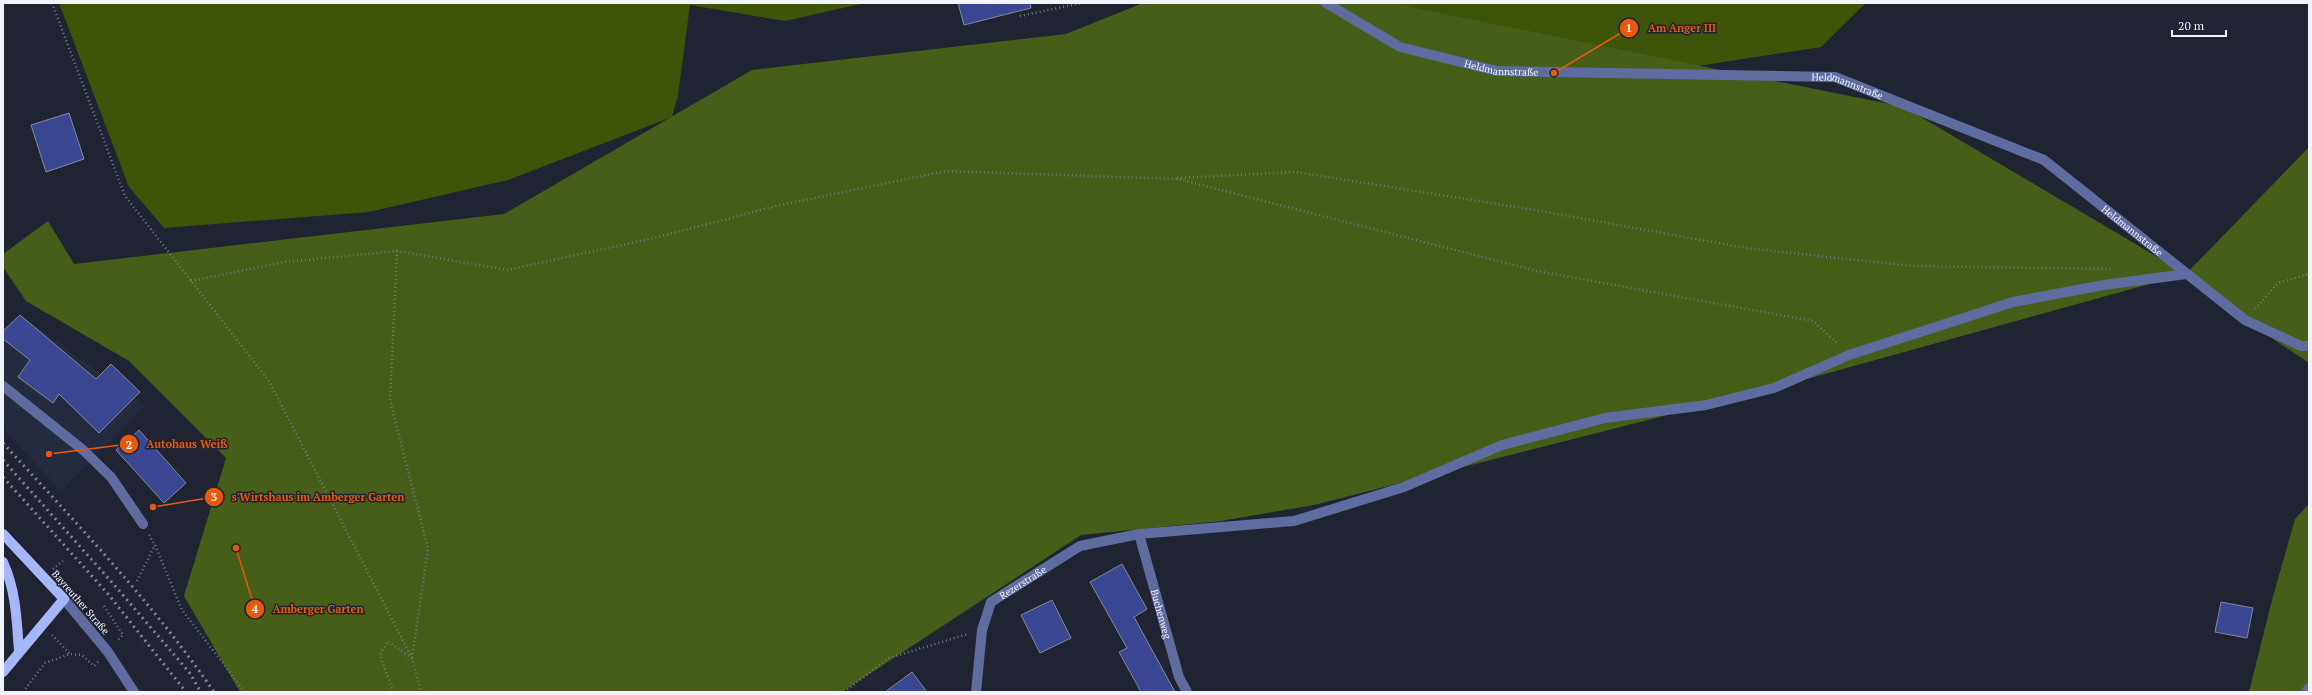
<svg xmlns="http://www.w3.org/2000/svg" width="2312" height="695" font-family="'PT Serif',serif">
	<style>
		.built { fill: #252b3f }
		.green { fill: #3e5409 }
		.forest { fill: #465e17 }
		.building { fill: #3a4894; stroke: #83899a }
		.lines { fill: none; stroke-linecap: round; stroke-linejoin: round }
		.path { stroke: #767986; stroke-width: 2.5; stroke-dasharray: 1 3; stroke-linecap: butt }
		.minor { stroke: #5e6ca0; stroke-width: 10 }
		.major { stroke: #a5b7f8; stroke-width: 10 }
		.rail { stroke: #828592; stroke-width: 3; stroke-dasharray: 2 4; stroke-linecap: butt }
		.labels { text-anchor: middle; stroke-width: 3; stroke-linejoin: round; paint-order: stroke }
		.street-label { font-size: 10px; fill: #f1f4fe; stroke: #202432 }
		.leader { fill: none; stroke: #e8590c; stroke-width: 1.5 }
		.callout-dot { fill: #e8590c; stroke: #202432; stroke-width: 1.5 }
		.mark-label { font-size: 12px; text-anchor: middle; font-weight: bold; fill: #fff }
		.callout-label { font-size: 11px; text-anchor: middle; font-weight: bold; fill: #e8590c; stroke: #202432; stroke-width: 3; stroke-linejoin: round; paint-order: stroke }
	</style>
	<rect width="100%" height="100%" fill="#202432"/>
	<path class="built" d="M20,315l125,91 -84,85 -58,-63v-97z"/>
	<path class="green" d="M59,3h806l-80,18 -95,-16 -12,90 -6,22 -164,63 -139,32 -205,16 -35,-41z
		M1339,3h527l-45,44 -329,51z"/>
	<path class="forest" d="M1143,3h247l514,104 282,167 123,-127v216l-64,-43 -59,-46 -412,114 -460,117 -93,16 -140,14 -239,157h-602l-56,-96 42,-138 -97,-97 -103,-60 -23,-34v-13l45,-33 26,43 430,-50 248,-144 314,-36z
		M2309,504v188h-60l23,-92 23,-81z"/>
	<path class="building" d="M958,3h72l1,5 -67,17z
		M69,113l15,46 -38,13 -15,-47z
		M20,315l76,64 15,-15 29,28 -41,41 -40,-39 -6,9 -35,-26 12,-17 -27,-21v-8z
		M139,430l47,53 -22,20 -48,-53z
		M1122,564l25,45 -13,8 41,75h-34l-22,-40 8,-4 -37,-66z
		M1052,600l19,38 -31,15 -19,-38z
		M2221,602l32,6 -6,30 -32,-6z
		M912,672l15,20h-42z"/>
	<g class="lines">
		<path class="path" d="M52,3l73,193 144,185 143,277 9,34
			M1020,16l62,-13
			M1177,178l119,-6 239,38 211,38 166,18 199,3
			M397,251l-7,149 38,149 -16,109
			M191,281l94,-19 112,-11 110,19 147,-32 122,-32 170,-35 232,8 359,92 276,50 25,23
			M2255,309l23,-26 31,-9
			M149,535l6,10 27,65 63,82
			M53,569l10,-8
			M137,581l18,-36
			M104,606l19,29 -6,6
			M52,635l18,19
			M23,692l22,-29 25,-9 12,1 12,11 5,-5
			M393,692l-13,-37 8,-14 23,17
			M844,692l45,-34 79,-24"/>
		<g class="minor">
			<path id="s1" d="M1326,3l74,44 97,24 338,6 209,83 201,160 56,26h8"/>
			<path d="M3,386l80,64 28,27 32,47"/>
			<path id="s2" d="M1139,534l40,143 8,15"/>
			<path d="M64,599l44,53 26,40"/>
			<path id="s3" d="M976,692l6,-62 9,-28 89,-56 59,-12 155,-13 110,-34 98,-42 103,-27 101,-13 68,-17 75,-33 164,-53 91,-17 82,-11"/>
			<path d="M2306,692l3,-4"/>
		</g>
		<path class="major" d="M3,534l61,65 -61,73
			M3,562c13,28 14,60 16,90"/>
		<path class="rail" d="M3,443c73,80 150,160 211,249
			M3,460l113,127 73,85 12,20
			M3,477l105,117 78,98"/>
	</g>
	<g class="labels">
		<g class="street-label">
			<text dy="4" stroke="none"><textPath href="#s1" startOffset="190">Heldmannstraße</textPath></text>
			<text dy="4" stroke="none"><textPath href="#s1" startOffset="538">Heldmannstraße</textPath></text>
			<text dy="4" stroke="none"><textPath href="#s1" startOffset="862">Heldmannstraße</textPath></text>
			<text dy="4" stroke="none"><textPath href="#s3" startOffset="129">Rezerstraße</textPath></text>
			<text transform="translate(81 602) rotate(49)" y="4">Bayreuther Straße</text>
			<text dy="4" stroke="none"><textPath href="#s2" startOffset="83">Buchenweg</textPath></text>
		</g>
	</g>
	<path class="leader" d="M1554 73L1629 28M49 454L129 444M153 507L214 497M236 548L255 609"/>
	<g class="callout-dot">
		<circle cx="1554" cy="73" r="4"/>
		<circle cx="49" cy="454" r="4"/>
		<circle cx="153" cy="507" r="4"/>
		<circle cx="236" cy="548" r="4"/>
		<circle cx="1629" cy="28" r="10"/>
		<circle cx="129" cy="444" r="10"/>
		<circle cx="214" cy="497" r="10"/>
		<circle cx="255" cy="609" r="10"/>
	</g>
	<g class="mark-label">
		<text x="1629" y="32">1</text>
		<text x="129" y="449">2</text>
		<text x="214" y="501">3</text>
		<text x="255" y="613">4</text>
	</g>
	<g class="callout-label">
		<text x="1682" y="32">Am Anger III</text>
		<text x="187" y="448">Autohaus Weiß</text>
		<text x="318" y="501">s'Wirtshaus im Amberger Garten</text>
		<text x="318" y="613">Amberger Garten</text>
	</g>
	<rect width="2312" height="695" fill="none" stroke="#f1f4fe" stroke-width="8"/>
	<path d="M2172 30v6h54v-6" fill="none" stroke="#f1f4fe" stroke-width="2"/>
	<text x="2178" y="30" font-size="12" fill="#f1f4fe" stroke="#202432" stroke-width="3" paint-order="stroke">20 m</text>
</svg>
